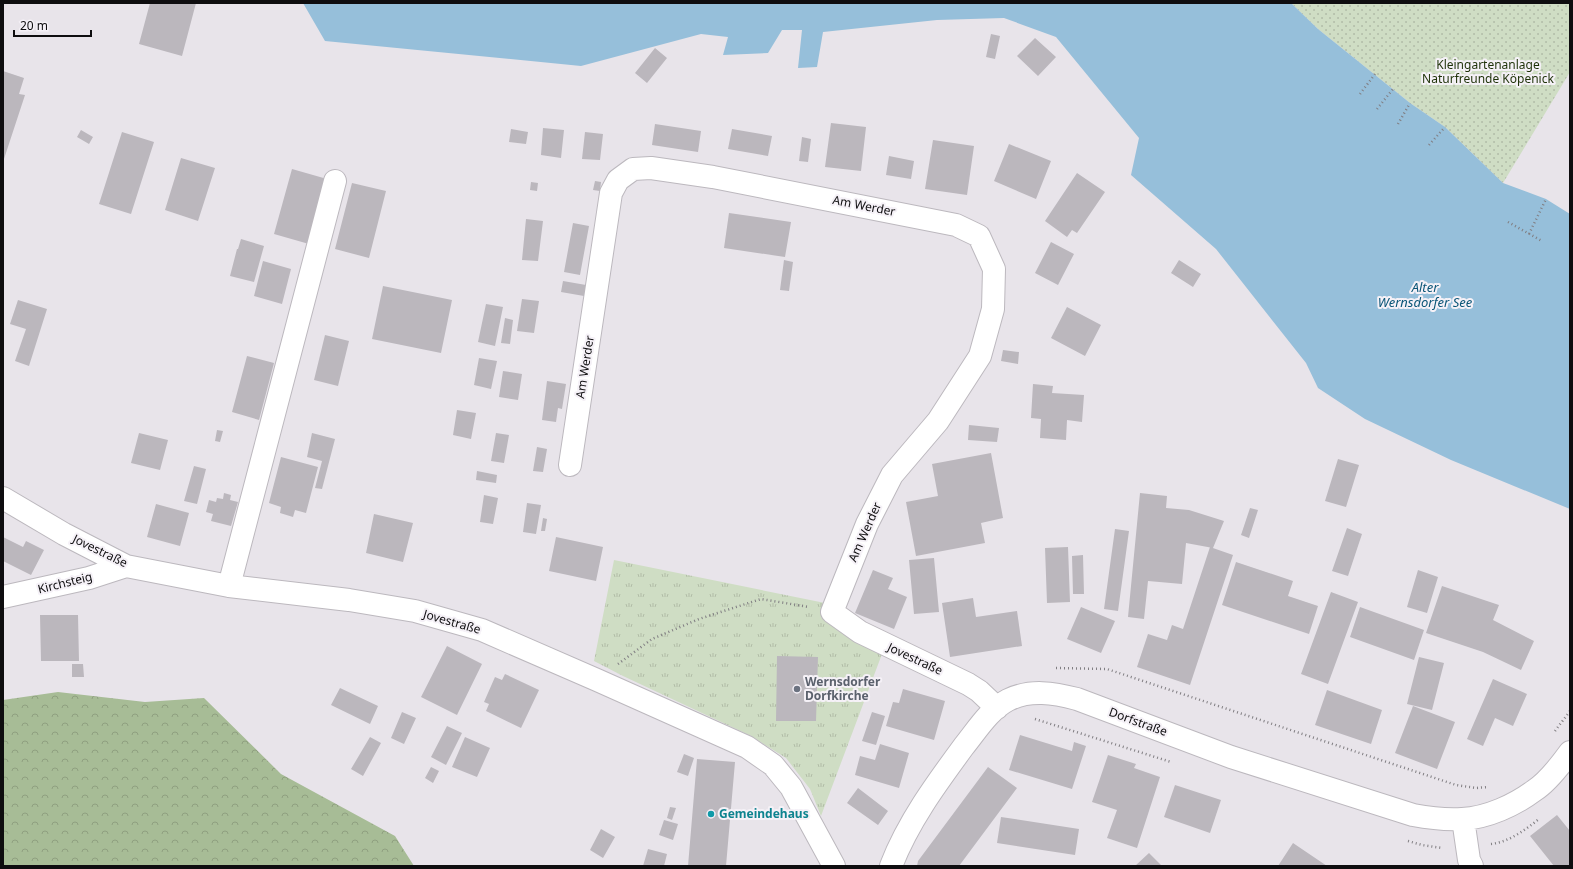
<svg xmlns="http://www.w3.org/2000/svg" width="1573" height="869" font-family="'Noto Sans',sans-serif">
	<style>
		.grass { fill: url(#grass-tufts) }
		.forest { fill: url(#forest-crowns) }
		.garden { fill: url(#garden-dots) }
		.water { fill: #96bfda }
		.building { fill: #bbb7bd }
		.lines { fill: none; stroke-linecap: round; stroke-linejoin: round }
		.minor-casing { stroke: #bcb8be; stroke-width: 24 }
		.path { stroke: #807e82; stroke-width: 2.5; stroke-dasharray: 1 3; stroke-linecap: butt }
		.minor { stroke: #fff; stroke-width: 22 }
		.worship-dot { fill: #6b7280; stroke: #f5f1f7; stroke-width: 1.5 }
		.culture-dot { fill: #0f9aa8; stroke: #f5f1f7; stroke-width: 1.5 }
		.labels { text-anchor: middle; stroke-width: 4; stroke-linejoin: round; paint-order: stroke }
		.park-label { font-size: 12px; fill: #1d3107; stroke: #f5f1f7 }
		.street-label { font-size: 12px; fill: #0e0d0f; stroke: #f5f1f7 }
		.worship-label { font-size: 12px; font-weight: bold; fill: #5b616d; stroke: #f5f1f7; text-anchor: start }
		.culture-label { font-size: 12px; font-weight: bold; fill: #0d838f; stroke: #f5f1f7; text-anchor: start }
		.water-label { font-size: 13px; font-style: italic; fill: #0a5577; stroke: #f5f1f7 }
	</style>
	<defs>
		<pattern id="grass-tufts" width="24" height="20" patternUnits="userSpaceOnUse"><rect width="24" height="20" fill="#cfddc4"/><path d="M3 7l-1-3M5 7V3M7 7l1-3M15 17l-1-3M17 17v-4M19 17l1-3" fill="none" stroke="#b1bca7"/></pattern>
		<pattern id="forest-crowns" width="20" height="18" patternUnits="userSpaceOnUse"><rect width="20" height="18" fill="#a7bc96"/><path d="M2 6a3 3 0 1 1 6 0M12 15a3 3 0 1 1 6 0" fill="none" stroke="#8fa080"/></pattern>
		<pattern id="garden-dots" width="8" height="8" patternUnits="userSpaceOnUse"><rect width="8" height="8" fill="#cfddc4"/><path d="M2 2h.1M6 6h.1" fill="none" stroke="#b1bca7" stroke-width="1.8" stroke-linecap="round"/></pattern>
	</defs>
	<rect width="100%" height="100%" fill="#e8e4ea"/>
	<path class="grass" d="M614,560l211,43 57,51 -61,162 -11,-27 -24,-31 -35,-22 -128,-60 -29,-15z"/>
	<path class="forest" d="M58,692l87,10 59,-4 77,76 114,62 19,30h-411v-166z"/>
	<path class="garden" d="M1291,3h279v69l-67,111 -58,-56 -35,-24 -92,-74z"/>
	<path class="water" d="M303,3h988l27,26 92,74 35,24 58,56 43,16 24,15v295l-119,-49 -86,-41 -47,-31 -12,-25 -90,-114 -85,-74 8,-37 -83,-101 -52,-19 -67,2 -114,12 -6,35 -19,1 4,-38h-20l-14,23 -45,2 5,-18 -27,-3 -120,32 -256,-25z"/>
	<path class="building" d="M150,3h46l-14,53 -43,-12z
		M991,34l9,2 -5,23 -9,-2z
		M1035,38l21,19 -18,19 -21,-20z
		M655,48l12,10 -20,25 -12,-10z
		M3,71l21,7 -5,16 6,1 -22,67z
		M831,123l35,4 -5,44 -36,-4z
		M655,124l46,7 -3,21 -46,-7z
		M543,128l21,2 -3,28 -20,-3z
		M511,129l17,3 -2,12 -17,-2z
		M732,129l40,7 -4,20 -40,-7z
		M81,130l12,7 -4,7 -12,-7z
		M122,132l32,10 -23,72 -32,-10z
		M585,132l18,2 -3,26 -18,-1z
		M802,137l9,2 -3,23 -9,-1z
		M933,140l41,6 -7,49 -42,-6z
		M1009,144l42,17 -15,38 -42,-18z
		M889,156l25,5 -3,18 -25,-4z
		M181,158l34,10 -17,53 -33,-11z
		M292,169l35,10 -18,65 -35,-10z
		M1077,173l28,19 -28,41 -5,-3 -5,7 -22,-16z
		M595,181l6,1 -1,9 -7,-1z
		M531,182l7,1 -1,8 -7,-1z
		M352,183l34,8 -17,67 -34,-9z
		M729,213l62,9 -6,35 -61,-9z
		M526,219l17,2 -5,40 -16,-1z
		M573,223l16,3 -9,49 -16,-3z
		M241,239l23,7 -10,36 -24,-6 7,-27h1z
		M1051,242l23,12 -16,31 -23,-12z
		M784,260l9,2 -4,29 -9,-1z
		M1179,260l22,14 -8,13 -22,-14z
		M263,261l28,8 -9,35 -28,-8z
		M563,281l23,4 -2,11 -23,-4z
		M383,286l69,14 -11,53 -69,-14z
		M522,299l17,2 -5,32 -17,-2z
		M18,300l29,9 -18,57 -14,-5 11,-32 -16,-5z
		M486,304l17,3 -8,39 -17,-4z
		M1067,307l34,18 -16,31 -34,-18z
		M505,318l8,2 -3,24 -9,-1z
		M325,335l24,6 -11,45 -24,-6z
		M1003,350l16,2 -1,12 -17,-3z
		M247,356l27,7 -15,57 -27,-8z
		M479,358l18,3 -6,28 -17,-4z
		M503,371l19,3 -4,26 -19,-3z
		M547,381l19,3 -4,25 -4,-1 -2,14 -14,-2z
		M1033,384l20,2 -1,7 32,2 -2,27 -15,-2 -1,20 -26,-2 1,-19 -10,-1z
		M457,410l19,3 -5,26 -18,-4z
		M969,425l30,3 -2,14 -29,-2z
		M217,430l6,1 -3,11 -5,-1z
		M139,433l29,7 -8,30 -29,-7z
		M312,433l23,6 -13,50 -7,-1 7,-27 -15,-4z
		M496,433l13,2 -5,28 -13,-2z
		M537,447l10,2 -4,23 -10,-1z
		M991,453l12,65 -22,5 4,20 -69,13 -10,-54 32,-6 -6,-32z
		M281,457l37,10 -12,46 -11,-3 -2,7 -13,-4 1,-6 -12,-4z
		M1338,459l21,6 -13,42 -21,-6z
		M194,466l12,3 -9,35 -13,-3z
		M477,471l20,4 -1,8 -20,-3z
		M224,493l7,2 -1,5 8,2 -7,24 -20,-5 2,-7 -7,-2 3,-12 7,2 1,-4 6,1z
		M1140,493l27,3 -1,12 23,2 35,11 -11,27 -27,-5 -4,41 -34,-3 -4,38 -16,-2z
		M484,495l14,3 -5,26 -13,-2z
		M527,503l14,2 -5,29 -13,-2z
		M156,504l33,9 -9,33 -33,-9z
		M1250,508l8,2 -9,28 -8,-3z
		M374,514l39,9 -10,39 -37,-9z
		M543,518l4,1 -2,12h-4z
		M1347,528l15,6 -14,42 -16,-5z
		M1115,529l14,2 -11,80 -14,-2z
		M3,537l20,10 3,-6 18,9 -13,25 -28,-14z
		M556,537l47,10 -7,34 -47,-10z
		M1068,547l2,55 -23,1 -2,-55z
		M1210,547l23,8 -43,130 -53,-18 11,-33 19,6 5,-15 11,4z
		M1083,555l1,39h-11l-1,-38z
		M934,558l5,54 -25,2 -5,-54z
		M1236,562l57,19 -5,15 30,10 -9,28 -87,-29z
		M873,570l20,8 -5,11 19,8 -13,32 -39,-16z
		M1418,570l20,7 -11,36 -20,-6z
		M1442,586l57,19 -6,15 41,21 -13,29 -38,-18 -57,-19z
		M1331,592l27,10 -30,82 -27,-10z
		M973,598l3,19 41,-6 5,35 -72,11 -8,-54z
		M1081,607l34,14 -14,32 -34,-14z
		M1360,607l64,23 -10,30 -64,-23z
		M40,615h38l1,46h-38z
		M447,646l35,18 -25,51 -36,-18z
		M777,656l41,1 -2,64h-40z
		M1419,657l25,6 -12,47 -25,-6z
		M72,664h11l1,13h-12z
		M505,674l34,16 -18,38 -35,-17 3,-7 -5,-2 11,-25 7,3z
		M1493,679l34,15 -14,32 -18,-8 -12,28 -16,-7z
		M340,688l38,18 -8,18 -39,-19z
		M903,689l42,12 -11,39 -48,-14 7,-24 6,1z
		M1327,690l55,20 -11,34 -56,-19z
		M1413,706l42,16 -18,47 -42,-16z
		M402,712l14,6 -12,26 -13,-6z
		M872,712l13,4 -9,29 -14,-4z
		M447,726l15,7 -16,32 -15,-8z
		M1020,735l52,16 2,-9 12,4 -14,43 -63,-19z
		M370,737l11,6 -18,33 -12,-7z
		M465,737l25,11 -13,29 -25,-10z
		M880,744l29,9 -10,35 -44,-13 5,-19 15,4z
		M684,754l10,4 -6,18 -11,-4z
		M1108,755l28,9 -2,4 26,9 -23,71 -30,-10 10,-28 -25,-8z
		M697,759l38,3 -9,104h-38z
		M431,767l8,4 -6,12 -8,-5z
		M988,767l29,21 -58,78h-42l1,-5z
		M1175,785l46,15 -11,33 -46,-16z
		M858,788l30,23 -10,14 -31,-22z
		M670,807l6,1 -4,12 -5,-2z
		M1557,815l13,16v35h-16l-24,-30z
		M1001,817l78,12 -4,26 -78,-12z
		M664,820l14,4 -5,16 -14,-5z
		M601,829l14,8 -12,21 -13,-8z
		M1293,843l34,23h-49z
		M648,849l19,5 -3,12h-21z
		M1149,853l13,13h-27z"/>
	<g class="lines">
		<defs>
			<path id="minor" d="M570,465l41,-272 7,-13 15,-11 18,-1 62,9 243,48 23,11 15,33 -1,40 -13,47 -42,65 -46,54 -25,49 -35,88 28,20 108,52 11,7 18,17
				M3,498l61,36 62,32 103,20 120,14 66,11 67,19 115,50 150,67 26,18 18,22 43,79
				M229,586l106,-405
				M3,597l86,-19 37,-12
				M1463,819l6,41 3,6
				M891,866c17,-44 45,-82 73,-120 13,-16 25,-36 44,-46 22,-11 46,-7 69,-1l154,58 182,58c16,3 33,5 49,4 25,-1 53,-14 73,-29 11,-7 27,-27 35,-38"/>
		</defs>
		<use href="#minor" class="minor-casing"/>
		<path class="path" d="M1360,94l15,-20
			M1377,109l16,-20
			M1398,124l12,-21
			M1429,145l16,-18
			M1508,222l34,19
			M1529,234l17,-35
			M618,664l34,-25 47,-20 62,-20 48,8
			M1056,668l51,1 349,116 20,3 12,-1
			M1035,719l136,43
			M1555,731l15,-20
			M1408,841l14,4 20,3
			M1491,844c18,-2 34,-14 48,-25"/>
		<use href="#minor" class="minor"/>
	</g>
	<circle class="worship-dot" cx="797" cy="689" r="4"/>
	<circle class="culture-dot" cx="711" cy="814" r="4"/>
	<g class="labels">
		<g class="park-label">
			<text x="1488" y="69">Kleingartenanlage<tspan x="1488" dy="14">Naturfreunde Köpenick</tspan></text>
		</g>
		<g class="street-label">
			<text transform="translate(864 206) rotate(11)" y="4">Am Werder</text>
			<text transform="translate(585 367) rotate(-81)" y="4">Am Werder</text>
			<text transform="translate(865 532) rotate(-66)" y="4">Am Werder</text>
			<text transform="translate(100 551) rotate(26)" y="4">Jovestraße</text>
			<text transform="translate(65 583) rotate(-14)" y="4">Kirchsteig</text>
			<text transform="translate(452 622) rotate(16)" y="4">Jovestraße</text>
			<text transform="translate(915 659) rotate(25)" y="4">Jovestraße</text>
			<text transform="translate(1138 722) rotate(20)" y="4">Dorfstraße</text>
		</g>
		<g class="worship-label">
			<text x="805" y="686">Wernsdorfer<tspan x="805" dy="14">Dorfkirche</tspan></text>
		</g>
		<g class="culture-label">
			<text x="719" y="818">Gemeindehaus</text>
		</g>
		<g class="water-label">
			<text x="1425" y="292">Alter<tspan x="1425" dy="15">Wernsdorfer See</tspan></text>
		</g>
	</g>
	<rect width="1573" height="869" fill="none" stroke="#0e0d0f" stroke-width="8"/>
	<path d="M14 30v6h77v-6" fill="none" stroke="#0e0d0f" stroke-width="2"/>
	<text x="20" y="30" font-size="12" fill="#0e0d0f" stroke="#f5f1f7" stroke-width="3" paint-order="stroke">20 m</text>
</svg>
